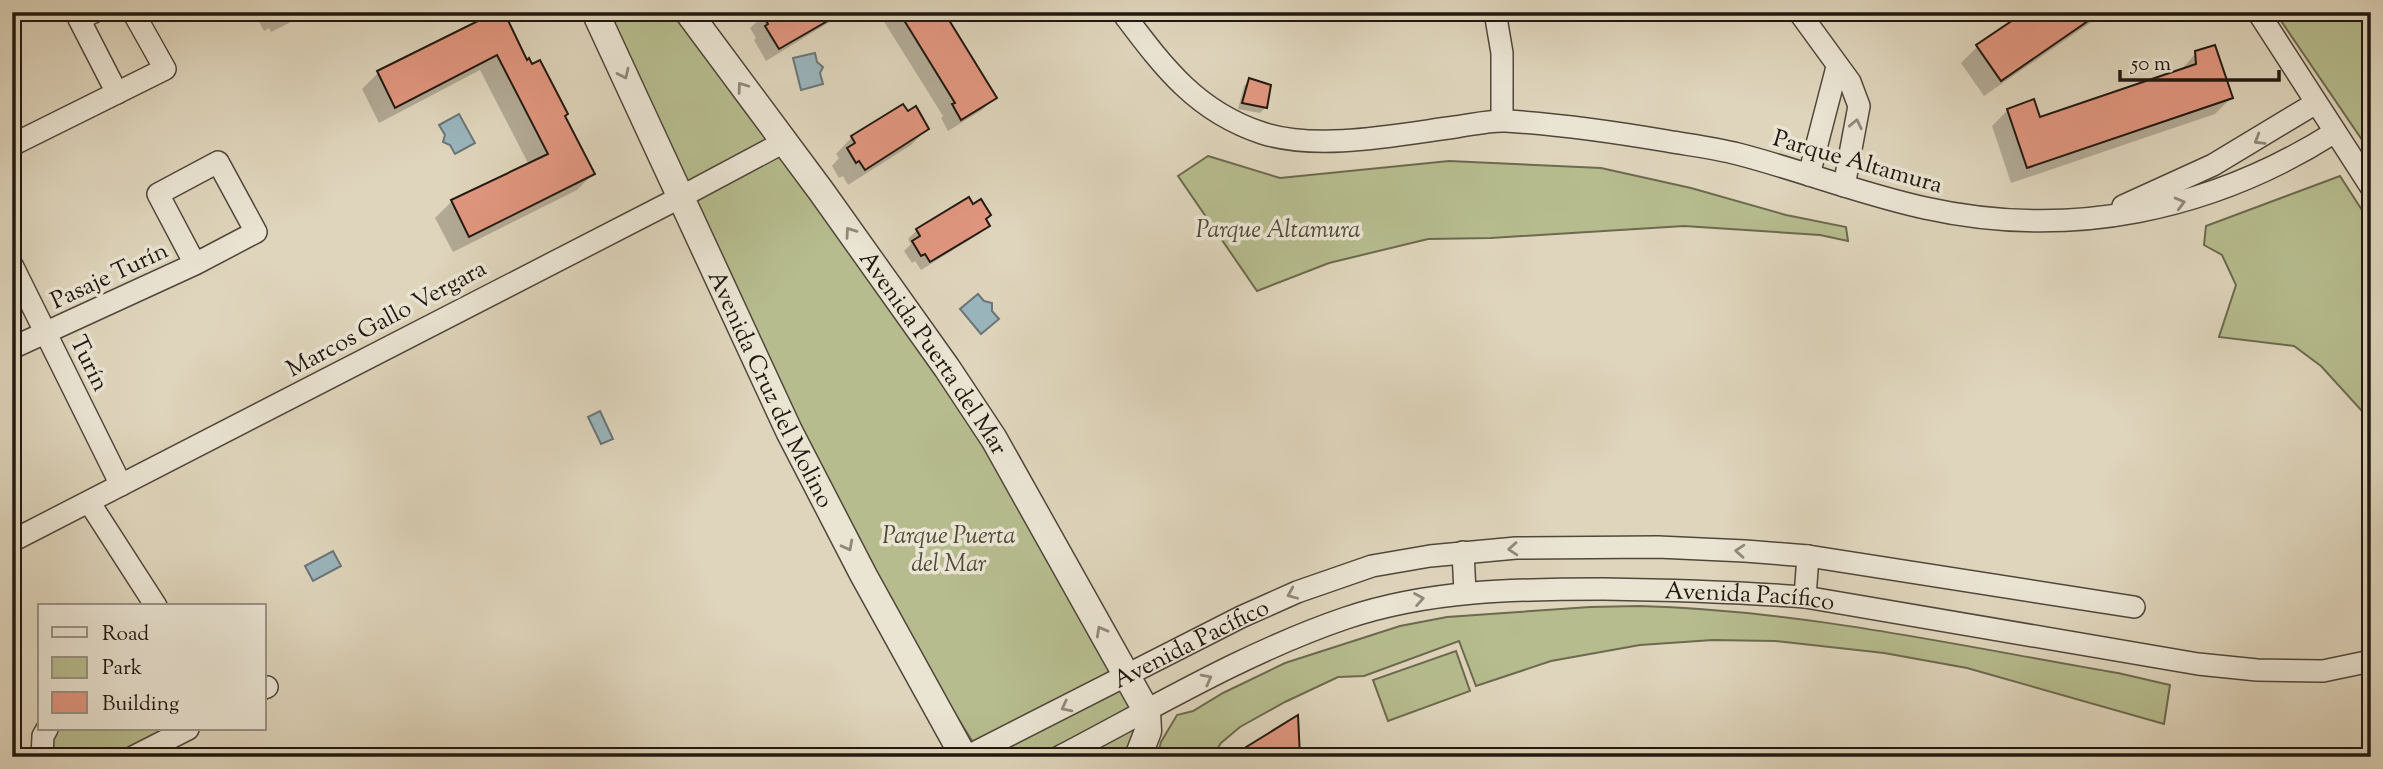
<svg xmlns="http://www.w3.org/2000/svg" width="2383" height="769" font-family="'Sorts Mill Goudy',serif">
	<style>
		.green { fill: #b6bc8e; stroke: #6c6a4f; stroke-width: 2 }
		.water { fill: #9ab5bd; stroke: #6a7678; stroke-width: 2 }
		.shadow { fill: #0003 }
		.building { fill: #e29780; stroke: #211810; stroke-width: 2 }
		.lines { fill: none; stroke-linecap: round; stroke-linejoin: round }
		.minor-casing { stroke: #50473b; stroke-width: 24 }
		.tertiary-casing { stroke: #50473b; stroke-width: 29 }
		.minor { stroke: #eae4d3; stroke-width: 21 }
		.tertiary { stroke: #eae4d3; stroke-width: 26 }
		.oneway { stroke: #90887b }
		.labels { text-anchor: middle; stroke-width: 7; stroke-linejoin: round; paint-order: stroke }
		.street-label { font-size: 24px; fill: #211810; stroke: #eae4d3 }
		.park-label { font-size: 24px; font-style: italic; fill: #4e4936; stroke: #eae4d3 }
	</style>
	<rect width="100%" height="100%" fill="#dfd5bc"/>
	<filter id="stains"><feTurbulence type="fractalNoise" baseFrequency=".00286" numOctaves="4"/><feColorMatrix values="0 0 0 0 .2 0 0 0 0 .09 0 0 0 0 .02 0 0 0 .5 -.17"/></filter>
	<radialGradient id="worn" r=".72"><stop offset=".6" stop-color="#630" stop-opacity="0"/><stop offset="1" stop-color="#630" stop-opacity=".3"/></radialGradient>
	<path class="green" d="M605,12h70l63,90 74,96 126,177 46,70 150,265 4,18 -12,29h-144l-105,-169z
		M2275,12h96v141z
		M1208,156l72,22 169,-17 152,7 90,20 95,27 60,12 2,14 -28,-6 -136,-9 -193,12 -63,1 -99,24 -72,28 -79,-115z
		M2340,176l31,48v197l-50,-55 -27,-20 -75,-9 17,-52 -14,-30 -18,-10 2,-19z
		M1639,606c162,4 320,40 479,67l52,12 -6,39 -197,-56 -83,-15 -109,-12 -62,-1 -73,5 -89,16 -75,25 -17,-45 -95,35 -26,1 -53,25 -45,25 -19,16 -9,14h-55l4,-15 16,-27 16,-4 30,-18 62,-30 115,-37 47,-9 143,-10z
		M1456,651l14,40 -82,30 -15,-41z
		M56,729h113l-57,28h-59l-3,-12z"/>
	<path class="water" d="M815,53l2,9 6,5 -3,6 3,11 -22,6 -8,-32z
		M459,114l16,29 -20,11 -5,-9 -7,-3 2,-7 -6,-10z
		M978,294l6,7 8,2v8l7,8 -18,15 -21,-25z
		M600,411l13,28 -12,5 -13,-27z
		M333,551l8,15 -28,15 -8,-15z"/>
	<path class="shadow" d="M254,12h46l-11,11 -18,9 -2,-4 -5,3z
		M500,12l26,50 37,55 30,57 -16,16 -124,62 -18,-34 17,-17 77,-36 -49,-95 -101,53 -17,-34 16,-16z
		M768,12h78l-80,49 -12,-21 2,-2 -6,-10z
		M878,12h64l53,86 -13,12 -34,21 -7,-13 2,-2z
		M2028,12h78l-122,84 -23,-33 16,-16z
		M2196,53l35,45 -16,16 -204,69 -19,-57 16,-16 31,9 141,-48z
		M1250,80l15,28 -5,5 -22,-4 6,-23z
		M907,114l20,15 -16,16 -63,40 -5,-9 -4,2 -7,-12 7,-8 -3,-4 16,-17z
		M984,220l4,5 -9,9 -58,36 -6,-9 -3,2 -8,-12 7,-7 -3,-5 9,-9z"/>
	<path class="building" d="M496,12h8l23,48 2,-2 3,6 8,-4 28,54 -3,2 30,58 -126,63 -18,-37 97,-46 -51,-99 -102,53 -18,-37z
		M760,12h83l-64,37 -14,-23 3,-2z
		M899,12h45l53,86 -36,22 -9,-16 3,-1z
		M2025,12h76l-100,69 -25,-36z
		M2215,45l18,53 -206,70 -20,-59 27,-10 6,18 156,-53 -1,-13z
		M1249,78l22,7 -4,23 -25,-5z
		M903,104l5,7 8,-5 13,23 -64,41 -6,-9 -3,2 -9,-15 8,-5 -4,-7z
		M969,197l4,7 8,-5 10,16 -5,4 4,7 -60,36 -5,-8 -4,2 -9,-15 8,-5 -4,-7z
		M1298,715l2,42h-70z"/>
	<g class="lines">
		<defs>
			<g id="minor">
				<path d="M94,12l-15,7 38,74"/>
				<path d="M1122,12c40,53 73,99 140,121 56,18 134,2 193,-6 16,-2 35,-7 51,-6 54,3 108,11 161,20 23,4 48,7 71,13 62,16 123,40 187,54 144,32 286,3 410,-76"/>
				<path d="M1495,12l7,41v67"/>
				<path d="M1799,12l51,70 9,24 -15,80"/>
				<path d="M2258,12l113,175"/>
				<path d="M12,145l153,-76 -32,-57"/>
				<path d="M1809,175l28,-108"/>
				<path d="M2123,206l90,-41 103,-62"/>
				<path d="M12,265l109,220"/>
				<path d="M12,348l183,-84 61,-32 -38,-70 -60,32 37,70"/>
				<path d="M89,502l67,104"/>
				<path d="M12,541l667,-343 105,-56"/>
				<path d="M1463,552l2,40"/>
				<path d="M1805,597l3,-41"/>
				<path d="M264,688l3,-1"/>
				<path d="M42,757l1,-21 4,-7"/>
				<path d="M133,757l55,-28"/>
				<path id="s1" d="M966,757l275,-140 56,-25 75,-26 58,-10 86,-8 142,-1 87,4 63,5 326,51"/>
				<path id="s2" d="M1059,757c94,-49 187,-105 287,-139 83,-28 170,-29 257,-29 67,1 134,3 202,8l393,67 59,6 66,1 48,-10"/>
			</g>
			<g id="tertiary">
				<path id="s3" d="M595,12l194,419 75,145 100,181"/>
				<path id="s4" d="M688,12l133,179 126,177 47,71 153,273 1,19 -10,26"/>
			</g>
		</defs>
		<use href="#minor" class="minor-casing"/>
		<use href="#tertiary" class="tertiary-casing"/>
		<use href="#minor" class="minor"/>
		<use href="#tertiary" class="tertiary"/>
	</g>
	<defs><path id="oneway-chevron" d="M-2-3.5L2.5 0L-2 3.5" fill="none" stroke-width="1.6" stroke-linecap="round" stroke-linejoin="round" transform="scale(1.75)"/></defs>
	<g class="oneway">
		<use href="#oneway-chevron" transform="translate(624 74) rotate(65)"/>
		<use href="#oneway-chevron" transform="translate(742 87) rotate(-126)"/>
		<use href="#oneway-chevron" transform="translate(1856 124) rotate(-78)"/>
		<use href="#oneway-chevron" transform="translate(2259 140) rotate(149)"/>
		<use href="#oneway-chevron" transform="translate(2180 203) rotate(-15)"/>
		<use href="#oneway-chevron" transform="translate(850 232) rotate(-125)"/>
		<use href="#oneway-chevron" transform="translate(848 546) rotate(62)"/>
		<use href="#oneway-chevron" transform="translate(1513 549) rotate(176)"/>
		<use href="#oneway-chevron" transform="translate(1740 551) rotate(-176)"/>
		<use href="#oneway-chevron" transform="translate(1292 594) rotate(157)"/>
		<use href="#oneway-chevron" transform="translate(1419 599) rotate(-10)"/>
		<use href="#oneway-chevron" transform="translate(1101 631) rotate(-119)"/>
		<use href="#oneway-chevron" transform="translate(1207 679) rotate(-28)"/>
		<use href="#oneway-chevron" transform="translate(1066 707) rotate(153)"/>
	</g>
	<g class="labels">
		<g class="street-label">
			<text transform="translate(1858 161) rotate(16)" y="8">Parque Altamura</text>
			<text transform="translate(109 275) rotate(-25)" y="8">Pasaje Turín</text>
			<text transform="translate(386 318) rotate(-28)" y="8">Marcos Gallo Vergara</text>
			<text dy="8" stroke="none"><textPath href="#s4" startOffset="420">Avenida Puerta del Mar</textPath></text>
			<text transform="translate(90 363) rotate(64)" y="8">Turín</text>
			<text dy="8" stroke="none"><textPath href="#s3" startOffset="416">Avenida Cruz del Molino</textPath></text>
			<text dy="8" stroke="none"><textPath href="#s2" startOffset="726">Avenida Pacífico</textPath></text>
			<text dy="8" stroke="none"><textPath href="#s1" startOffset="252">Avenida Pacífico</textPath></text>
		</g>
		<g class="park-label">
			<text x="1278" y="237">Parque Altamura</text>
			<text x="949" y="543">Parque Puerta<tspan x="949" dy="28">del Mar</tspan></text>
		</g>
	</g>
	<rect width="2383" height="769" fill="none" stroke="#dfd5bc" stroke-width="42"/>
	<rect x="14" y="14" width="2355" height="741" fill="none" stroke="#211810" stroke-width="3.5"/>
	<rect x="21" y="21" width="2341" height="727" fill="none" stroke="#211810" stroke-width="2"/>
	<rect x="38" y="604" width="228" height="126" fill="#eae4d3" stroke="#9a9285" stroke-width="2"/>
	<rect x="52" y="627" width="35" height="10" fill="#eae4d3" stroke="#9a9285" stroke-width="2"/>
	<text x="102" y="640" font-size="21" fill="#211810">Road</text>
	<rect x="52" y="657" width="35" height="21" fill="#b6bc8e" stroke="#9a9285" stroke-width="2"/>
	<text x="102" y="674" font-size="21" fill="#211810">Park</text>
	<rect x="52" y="692" width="35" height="21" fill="#e29780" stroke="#9a9285" stroke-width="2"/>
	<text x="102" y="710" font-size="21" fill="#211810">Building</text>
	<path d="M2120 70v10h159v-10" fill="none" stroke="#211810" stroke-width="3.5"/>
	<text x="2131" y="70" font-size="21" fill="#211810" stroke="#eae4d3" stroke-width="5" paint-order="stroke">50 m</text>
	<rect width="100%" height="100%" filter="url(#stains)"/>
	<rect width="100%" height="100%" fill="url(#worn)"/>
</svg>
